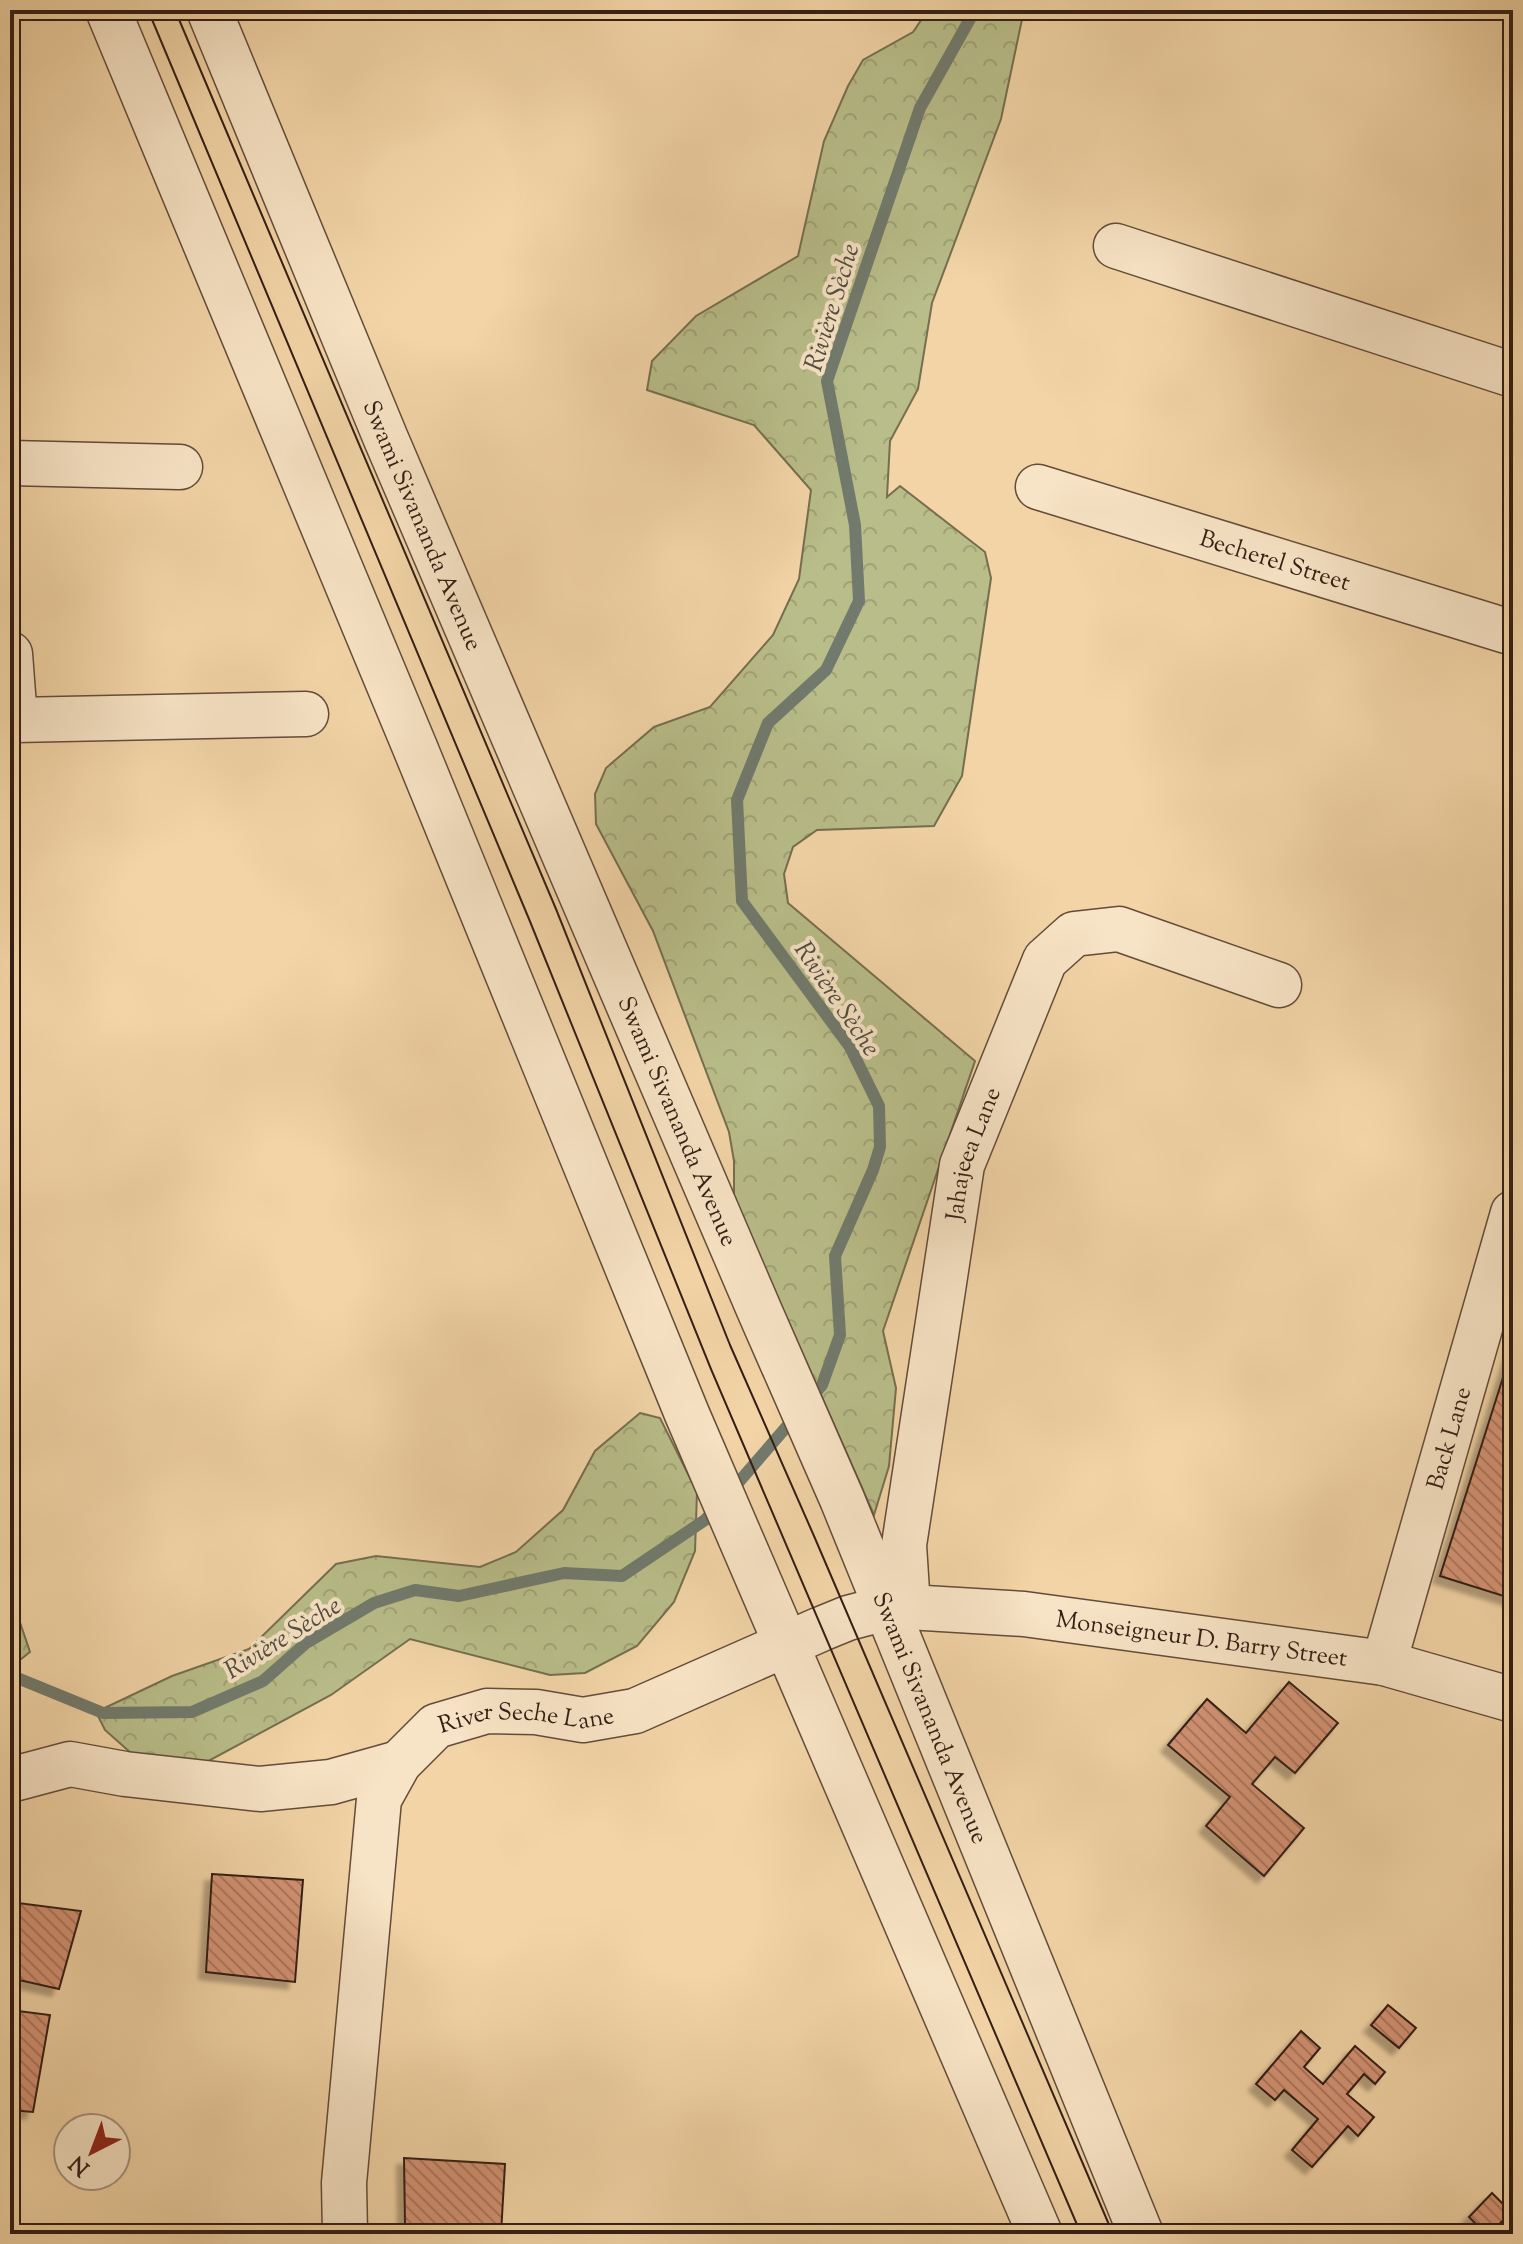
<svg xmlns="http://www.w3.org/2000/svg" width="1523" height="2244" font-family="'Sorts Mill Goudy',serif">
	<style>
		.forest { fill: url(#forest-crowns); stroke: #766e4f; stroke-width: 2 }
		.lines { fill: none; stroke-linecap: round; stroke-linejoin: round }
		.stream { stroke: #717a6d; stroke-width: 12 }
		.building { fill: url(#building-back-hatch); stroke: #331e15; stroke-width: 2; filter: url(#shadow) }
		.minor-casing { stroke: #634c39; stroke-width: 47 }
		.minor { stroke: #f7e3c5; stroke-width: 44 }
		.tram { stroke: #331e15; stroke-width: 2 }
		.labels { text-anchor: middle; stroke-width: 8; stroke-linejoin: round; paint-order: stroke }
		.street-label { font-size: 24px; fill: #331e15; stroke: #f7e3c5 }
		.water-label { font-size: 26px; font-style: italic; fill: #524c41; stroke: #f7e3c5 }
	</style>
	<defs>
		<pattern id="forest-crowns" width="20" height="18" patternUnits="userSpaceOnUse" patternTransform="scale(2)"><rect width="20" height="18" fill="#b8bd89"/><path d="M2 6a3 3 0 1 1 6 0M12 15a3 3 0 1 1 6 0" fill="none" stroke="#9fa275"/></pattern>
		<pattern id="building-back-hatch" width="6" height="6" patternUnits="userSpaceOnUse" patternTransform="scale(2)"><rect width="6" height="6" fill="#d49374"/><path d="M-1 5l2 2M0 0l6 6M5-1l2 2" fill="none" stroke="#ad775e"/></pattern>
		<filter id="shadow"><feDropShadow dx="-7" dy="7" stdDeviation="2" flood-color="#0004"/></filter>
	</defs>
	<rect width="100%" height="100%" fill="#f2d4a6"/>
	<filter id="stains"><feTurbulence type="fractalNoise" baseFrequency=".0025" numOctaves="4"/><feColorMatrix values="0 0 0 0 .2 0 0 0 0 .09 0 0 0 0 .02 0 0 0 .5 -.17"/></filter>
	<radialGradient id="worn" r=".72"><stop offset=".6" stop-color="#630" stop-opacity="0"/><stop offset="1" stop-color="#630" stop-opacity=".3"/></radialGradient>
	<path class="forest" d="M928,10h96l-23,109 -69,184 -14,86 -28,52 -3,56 13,-11 85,66 6,26 -29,198 -28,50 -117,4 -24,17 -9,27 4,29 187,158 -92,270 13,57 -7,78 -15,49 -140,-317v-37l-5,-29 -76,-201 -57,-107 -1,-30 11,-26 48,-41 56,-20 63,-72 26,-56 12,-89 -57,-65 -107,-35 5,-29 44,-45 102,-60 26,-115 24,-55 15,-26 50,-28z
		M640,1413l20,5 37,74 -2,59 -21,51 -37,44 -52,27 -35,2 -140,-36 -79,56 -143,77 -38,-2 -45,-40 -9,-18 76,-36 77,-27 87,-85 40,-8 104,11 36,-15 47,-42 32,-59z
		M10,1602h3l17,50 -20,16z"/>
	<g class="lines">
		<path class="stream" d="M809,1400l13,-15 18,-50 -5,-79 38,-86 7,-23 -1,-41 -29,-59 -108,-146 -5,-101 31,-77 58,-53 33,-69 -4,-76 -28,-144 93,-273 55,-98
			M731,1491l64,-74
			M10,1675l93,38 89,-1 71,-31 43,-38 68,-40 41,-13 44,6 105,-23 58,3 83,-56 11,-12"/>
	</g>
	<path class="building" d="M1513,1346v253l-73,-23z
		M1289,1682l49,41 -43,50 -20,-16 -23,27 52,44 -40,48 -58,-50 24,-29 -62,-52 39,-46 39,34z
		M212,1874l91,6 -8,102 -89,-10z
		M10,1902l71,9 -22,78 -49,-11z
		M1388,2005l28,23 -17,20 -28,-23z
		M10,2010l40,5 -17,97 -23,-2z
		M1301,2031l19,17 -16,19 19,17 32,-38 30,26 -10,12 -11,-10 -17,20 27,23 -16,19 -10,-10 -36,41 -20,-17 26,-31 -34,-29 -9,10 -19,-16z
		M404,2158l101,6 -4,70h-34l-62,-9z
		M1492,2193l19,19 -21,22h-4l-17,-17z"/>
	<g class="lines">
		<defs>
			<g id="minor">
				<path d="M108,10l308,740 271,664 353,820"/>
				<path id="s1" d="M209,10l177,429 374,873 82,187 299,735"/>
				<path d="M1116,246l397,129"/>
				<path d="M10,463l170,4"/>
				<path id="s2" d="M1038,487l475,146"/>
				<path d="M10,654l5,66 291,-6"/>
				<path id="s3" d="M908,1607l-4,-62 58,-380 83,-205 29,-26 45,-5 160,56"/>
				<path id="s4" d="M1384,1663l129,-450"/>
				<path d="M10,1780l60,-16 55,10 135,15 71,-7 68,-19"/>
				<path id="s5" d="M345,2234l-1,-51 35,-384 20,-36 37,-37 51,-15 49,1 47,8 52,-9 186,-82 27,-11 38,-10 22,-1 116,7 360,49 129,37"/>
			</g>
		</defs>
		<use href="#minor" class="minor-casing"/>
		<use href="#minor" class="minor"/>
		<path class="tram" d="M148,10l381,909 182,450 370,865
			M175,10l381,899 174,436 84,191 299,698"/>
	</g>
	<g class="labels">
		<g class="street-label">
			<text dy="8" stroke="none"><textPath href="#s1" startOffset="558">Swami Sivananda Avenue</textPath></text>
			<text dy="8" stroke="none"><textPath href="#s2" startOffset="248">Becherel Street</textPath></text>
			<text dy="8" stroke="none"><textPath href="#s1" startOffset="1206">Swami Sivananda Avenue</textPath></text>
			<text dy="8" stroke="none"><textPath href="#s3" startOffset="460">Jahajeea Lane</textPath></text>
			<text dy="8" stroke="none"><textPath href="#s4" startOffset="234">Back Lane</textPath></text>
			<text dy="8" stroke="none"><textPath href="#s5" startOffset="1322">Monseigneur D. Barry Street</textPath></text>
			<text dy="8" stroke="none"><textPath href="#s1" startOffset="1854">Swami Sivananda Avenue</textPath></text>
			<text dy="8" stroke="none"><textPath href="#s5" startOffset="622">River Seche Lane</textPath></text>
		</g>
		<g class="water-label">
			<text transform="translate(831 307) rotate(-73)" y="9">Rivière Sèche</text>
			<text transform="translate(838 998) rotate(56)" y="9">Rivière Sèche</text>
			<text transform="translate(282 1637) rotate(-32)" y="9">Rivière Sèche</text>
		</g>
	</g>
	<rect width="1523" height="2244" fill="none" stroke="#f2d4a6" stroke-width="40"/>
	<rect x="12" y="12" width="1499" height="2220" fill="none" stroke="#331e15" stroke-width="4"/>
	<rect x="20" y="20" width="1483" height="2204" fill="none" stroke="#331e15" stroke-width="2"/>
	<g transform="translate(92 2152) rotate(222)"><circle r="38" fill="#f7e3c5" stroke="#a9947f" stroke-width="2"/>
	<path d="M0-6L14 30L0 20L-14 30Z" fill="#8f2418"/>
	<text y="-12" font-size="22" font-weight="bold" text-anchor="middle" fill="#331e15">N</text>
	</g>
	<rect width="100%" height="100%" filter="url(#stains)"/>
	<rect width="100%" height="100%" fill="url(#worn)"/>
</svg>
